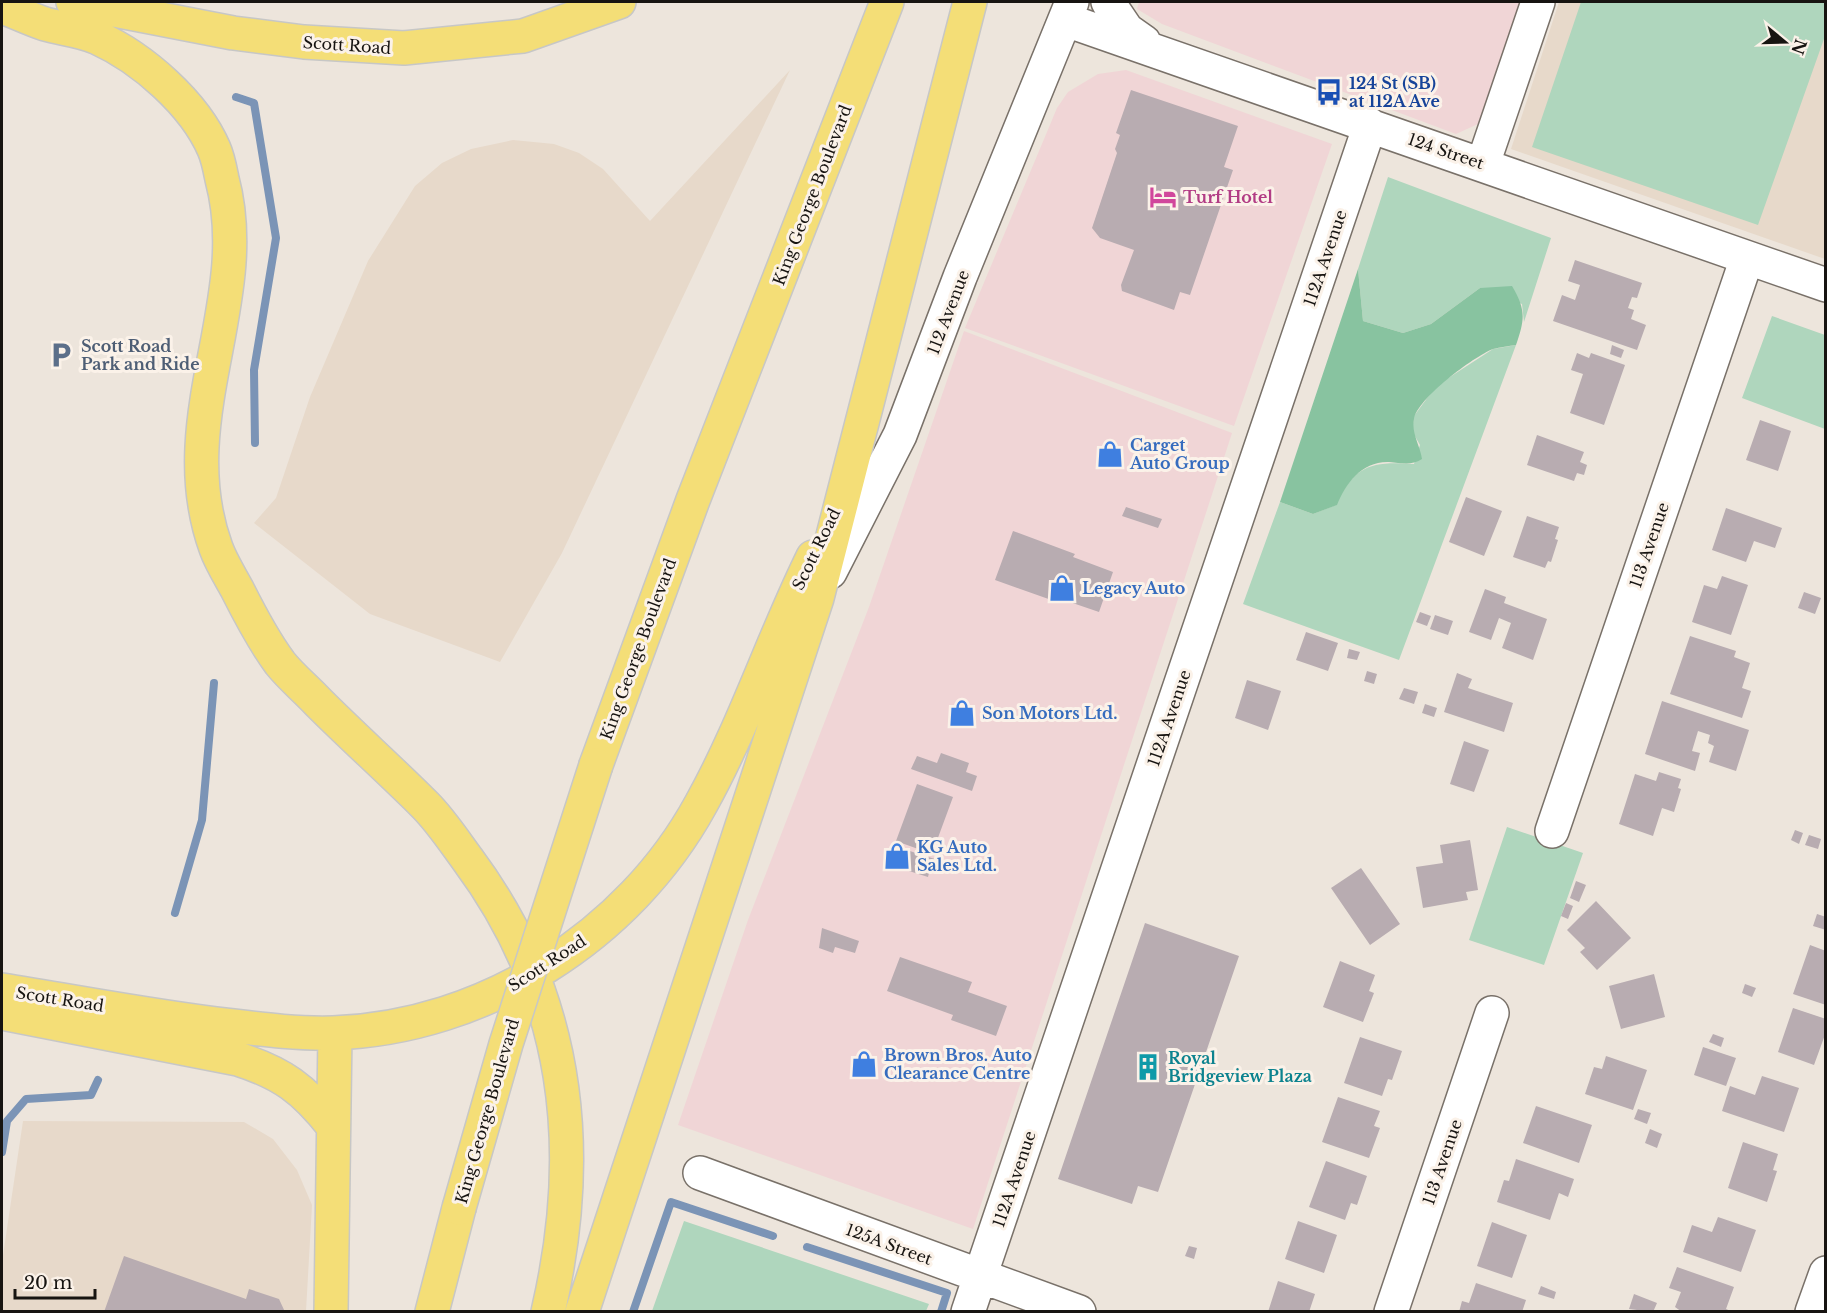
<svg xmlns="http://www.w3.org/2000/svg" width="1827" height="1313" font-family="'Libre Baskerville',serif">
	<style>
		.commercial { fill: #f0d5d6 }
		.built { fill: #e7d9ca }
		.green { fill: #afd6bd }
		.forest { fill: #88c3a0 }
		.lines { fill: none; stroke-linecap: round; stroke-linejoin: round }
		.stream { stroke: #7b94b6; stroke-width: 8 }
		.building { fill: #b8acb1 }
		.minor-casing { stroke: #797169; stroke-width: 36 }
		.major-casing { stroke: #c7c7c6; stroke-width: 36 }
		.minor { stroke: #fff; stroke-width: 33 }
		.major { stroke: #f4de77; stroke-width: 33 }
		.major-bridge-casing { stroke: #c7c7c6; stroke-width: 36; stroke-linecap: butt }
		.major-bridge { stroke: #f4de77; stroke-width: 33 }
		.labels { text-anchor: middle; stroke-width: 6; stroke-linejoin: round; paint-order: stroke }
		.street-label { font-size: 16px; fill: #171411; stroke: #fbf2e9 }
		.transit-label { font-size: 16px; font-weight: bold; fill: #164399; stroke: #fbf2e9; text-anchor: start }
		.hotel-label { font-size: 16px; font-weight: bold; fill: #b23c85; stroke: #fbf2e9; text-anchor: start }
		.service-label { font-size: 16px; font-weight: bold; fill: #4e5e75; stroke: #fbf2e9; text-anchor: start }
		.shop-label { font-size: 16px; font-weight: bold; fill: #366cbe; stroke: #fbf2e9; text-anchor: start }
		.culture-label { font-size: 16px; font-weight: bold; fill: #0d838f; stroke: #fbf2e9; text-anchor: start }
	</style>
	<rect width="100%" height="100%" fill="#ede5dc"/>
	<path class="commercial" d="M1139,2h382l-43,122 -22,10 -294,-110 -25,-15z
		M1126,70l206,74 -98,282 -269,-98 92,-220 11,-16 30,-18z
		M964,331l268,102 -259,796 -295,-104 70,-205 121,-313z"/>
	<path class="built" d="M1559,2h266v257l-314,-110z
		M790,70l-228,483 -62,109 -130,-48 -116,-91 22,-25 34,-101 58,-136 47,-75 27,-23 29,-14 42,-9 41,4 25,9 24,16 47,52z
		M23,1121l221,1 29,17 24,31 15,35 -6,106 -304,1v-50z"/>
	<path class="green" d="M1581,2h244v34l-67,189 -226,-78z
		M1388,177l163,61 -27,84 -2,-18 -42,-16 -49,36 -28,9 -40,-12 -5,-52z
		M1772,316l53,19v94l-83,-31z
		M1516,345l-117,315 -156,-56 37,-102 33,12 23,-9c18,-40 36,-44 78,-41l6,-19 -8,-14 2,-15 22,-30 57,-37z
		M1507,827l76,26 -39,112 -75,-25z
		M684,1221l245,83 -3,7h-274z"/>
	<path class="forest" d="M1358,269l5,52 40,12 28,-9 49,-36 32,-2c14,24 13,33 4,59 -7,1 -16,2 -23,4 -20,8 -75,49 -79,70 -3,14 6,26 8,40 -11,7 -20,4 -33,3 -27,-1 -43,21 -52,43l-24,9 -33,-12z"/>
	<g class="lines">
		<path class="stream" d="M236,97l18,6 22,135 -22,132 1,73
			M175,913l27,-93 12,-137
			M2,1152l5,-31 19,-22 65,-4 7,-15
			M807,1247l140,46 -6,19
			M633,1312l38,-110 102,34"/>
	</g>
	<path class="building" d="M1131,90l107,36 -14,41 9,3 -43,125 -10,-3 -6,18 -52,-19 -1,-6 13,-35 -34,-12 -8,-10 25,-75 -2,-4 5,-14 -4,-2z
		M1575,260l67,23 -5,15 -5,-1 -4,11 6,2 -3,9 15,6 -9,25 -84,-29 9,-26 13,5 5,-15 -12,-4z
		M1612,345l12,5 -3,8 -11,-4z
		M1577,353l12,5 2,-5 34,12 -21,60 -34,-12 13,-39 -12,-4z
		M1760,420l31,11 -13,40 -32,-11z
		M1537,435l47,17 -4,10 7,3 -3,10 -7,-2 -3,8 -47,-16z
		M1466,497l36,14 -18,45 -35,-14z
		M1126,507l36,12 -4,9 -36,-12z
		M1726,508l56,20 -7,20 -21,-7 -8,21 -34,-12z
		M1527,516l32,11 -4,12 3,1 -7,22 -3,-1 -3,7 -32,-11z
		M1013,531l62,23 -2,3 40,15 -14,40 -41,-14 -1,4 -62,-22z
		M1722,576l26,9 -17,50 -39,-13 12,-37 13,4z
		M1485,589l21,8 -2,6 43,16 -14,41 -31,-12 9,-25 -12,-5 -8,22 -22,-8z
		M1804,592l17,6 -6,16 -17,-6z
		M1420,612l11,4 -4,10 -11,-4z
		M1435,615l18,6 -5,14 -18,-6z
		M1306,632l32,11 -10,28 -32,-11z
		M1690,636l46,15 -2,6 16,6 -8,25 9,3 -9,27 -72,-24z
		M1349,649l11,3 -3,8 -10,-2z
		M1367,671l10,3 -3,10 -10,-3z
		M1457,673l15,6 -4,9 45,15 -9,29 -60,-20z
		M1247,680l34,11 -13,39 -33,-12z
		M1404,688l14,4 -4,12 -15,-5z
		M1662,701l87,29 -13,41 -27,-9 5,-16 -6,-3 2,-8 -12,-4 -6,20 8,2 -5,18 -50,-17z
		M1425,704l12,4 -3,9 -12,-4z
		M1464,741l25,9 -15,42 -24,-8z
		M941,753l28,10 -3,9 11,4 -5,15 -61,-22 6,-13 20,7z
		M1659,772l22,7 -3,9 3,1 -7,23 -12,-4 -9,28 -34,-12 16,-50 21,7z
		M917,784l36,13 -21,57 -36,-13z
		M1795,830l8,3 -4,11 -8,-4z
		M1809,835l12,4 -3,10 -13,-4z
		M1470,840l8,50 -12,2 2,8 -45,8 -7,-41 27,-4 -3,-18z
		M894,846l44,14 -4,10 -4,-1 -2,8 -35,-11 3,-8 -5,-1z
		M1361,868l39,56 -30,21 -39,-57z
		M1576,881l10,4 -7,17 -9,-4z
		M1596,901l35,37 -34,32 -17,-18 5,-4 -18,-18z
		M1566,903l7,3 -5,13 -7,-3z
		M1817,914l9,3v13l-13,-4z
		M1145,923l94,33 -81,236 -20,-6 -6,18 -74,-25z
		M822,928l37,13 -4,12 -20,-6 -2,6 -14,-5z
		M1810,945l16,6v54l-33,-11z
		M900,957l72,25 -4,10 39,14 -11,30 -45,-16 2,-5 -66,-24z
		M1340,961l35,14 -6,16 5,2 -11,29 -40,-15z
		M1654,974l11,43 -44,12 -12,-43z
		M1745,984l11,4 -4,9 -10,-4z
		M1793,1008l33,11v13l-12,33 -36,-13z
		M1713,1034l11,4 -3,9 -12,-5z
		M1360,1037l42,14 -10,29 -4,-1 -6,17 -38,-13z
		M1703,1047l33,11 -10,28 -32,-11z
		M1606,1056l41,14 -14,40 -48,-16 9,-27 8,2z
		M1762,1076l37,12 -15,44 -62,-21 8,-25 25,9z
		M1338,1097l42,14 -6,15 6,2 -11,30 -47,-16z
		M1536,1106l56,19 -13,38 -56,-20z
		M1638,1109l13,4 -4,11 -13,-5z
		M1650,1129l12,5 -5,14 -12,-5z
		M1743,1142l35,12 -5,16 4,1 -10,31 -39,-14z
		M1516,1159l58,20 -6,18 -9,-4 -9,27 -53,-18 7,-22 5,1z
		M1326,1161l41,15 -10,29 -6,-2 -6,17 -36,-13z
		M1718,1217l38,13 -15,42 -58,-20 9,-27 20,7z
		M1298,1221l39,14 -13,38 -39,-14z
		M1492,1222l35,13 -15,43 -35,-12z
		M1189,1246l8,2 -3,11 -9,-3z
		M124,1256l122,43 3,-10 30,10 6,13h-181z
		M1677,1267l57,20 -8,22 7,3h-51l-7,-5 6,-15 -12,-4z
		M1278,1281l37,13 -6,18h-41z
		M1476,1283l50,17 -4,12h-63l3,-11 7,2z
		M1541,1286l15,6 -2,7 -16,-5z
		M1634,1294l23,9 -4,9 -24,-3z"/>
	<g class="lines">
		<defs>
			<path id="minor" d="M1108,2l19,28 17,12
				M1066,20l760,265
				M1483,164l55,-162
				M830,572l70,-137 60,-158 112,-275
				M1552,831l195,-573
				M700,1173l379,139
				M968,1312l402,-1187
				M1391,1312l101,-299
				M1812,1312l14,-39"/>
			<path id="major" d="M73,2l160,31 71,9 100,6 119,-12 96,-34
				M2,7c14,5 28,12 43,17 17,5 36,6 53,14 44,20 96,65 116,111 4,9 6,20 8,30 33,123 -53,240 -6,369 5,14 14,28 21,41 13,26 26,51 43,74 11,14 26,26 38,39 35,35 72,68 107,103 16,16 29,36 43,55 101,136 118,289 80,452
				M596,765l97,-265 194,-498
				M2,990c76,12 153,27 231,36 33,4 67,8 100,7 151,-5 296,-97 368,-229 44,-79 72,-166 112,-247
				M2,1013l236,46c44,14 66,30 95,67
				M331,1312l4,-279
				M432,1312l27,-104
				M582,1312l235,-714 153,-596"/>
		</defs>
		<use href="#minor" class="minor-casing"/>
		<use href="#major" class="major-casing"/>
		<use href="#minor" class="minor"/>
		<use href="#major" class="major"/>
		<defs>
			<path id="major-bridge" d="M459,1208l47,-164 90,-279"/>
		</defs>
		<use href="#major-bridge" class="major-bridge-casing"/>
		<use href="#major-bridge" class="major-bridge"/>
	</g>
	<defs>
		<symbol id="bus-bare" viewBox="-9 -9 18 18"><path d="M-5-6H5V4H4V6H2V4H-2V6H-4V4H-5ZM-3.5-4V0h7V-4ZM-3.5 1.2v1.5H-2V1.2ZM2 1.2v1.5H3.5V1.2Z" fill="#1a4fb4" stroke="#fbf2e9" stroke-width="2.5" paint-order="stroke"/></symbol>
		<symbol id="hotel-bare" viewBox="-9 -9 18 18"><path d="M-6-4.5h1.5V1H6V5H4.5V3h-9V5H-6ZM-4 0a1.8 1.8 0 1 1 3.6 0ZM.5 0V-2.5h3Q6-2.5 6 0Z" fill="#d1479c" stroke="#fbf2e9" stroke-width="2.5" paint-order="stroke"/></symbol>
		<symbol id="parking-bare" viewBox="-9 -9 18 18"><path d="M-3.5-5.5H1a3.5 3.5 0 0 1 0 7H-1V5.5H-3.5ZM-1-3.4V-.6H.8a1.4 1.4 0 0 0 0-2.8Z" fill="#5c6f8a" stroke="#fbf2e9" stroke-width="2.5" paint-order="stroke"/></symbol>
		<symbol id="shop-bare" viewBox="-9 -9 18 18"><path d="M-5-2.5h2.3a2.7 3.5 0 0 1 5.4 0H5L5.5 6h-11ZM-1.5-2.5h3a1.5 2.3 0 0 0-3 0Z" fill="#3f7fe0" stroke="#fbf2e9" stroke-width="2.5" paint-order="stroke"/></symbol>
		<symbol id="building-bare" viewBox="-9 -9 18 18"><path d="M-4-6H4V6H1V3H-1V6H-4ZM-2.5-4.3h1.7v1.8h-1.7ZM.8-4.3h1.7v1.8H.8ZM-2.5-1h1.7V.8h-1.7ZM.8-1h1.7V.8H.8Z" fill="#0f9aa8" stroke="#fbf2e9" stroke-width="2.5" paint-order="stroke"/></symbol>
	</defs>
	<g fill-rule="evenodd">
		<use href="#bus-bare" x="1310" y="73" width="38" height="38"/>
		<use href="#hotel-bare" x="1144" y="178" width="38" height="38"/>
		<use href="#parking-bare" x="42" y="336" width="38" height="38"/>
		<use href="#shop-bare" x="1091" y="435" width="38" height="38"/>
		<use href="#shop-bare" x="1043" y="569" width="38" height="38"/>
		<use href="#shop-bare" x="943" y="694" width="38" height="38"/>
		<use href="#shop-bare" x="878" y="837" width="38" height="38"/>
		<use href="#shop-bare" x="845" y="1045" width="38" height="38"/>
		<use href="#building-bare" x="1129" y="1048" width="38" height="38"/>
	</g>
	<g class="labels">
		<g class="street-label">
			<text transform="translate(347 45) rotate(4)" y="6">Scott Road</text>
			<text transform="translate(1446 151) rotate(19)" y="6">124 Street</text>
			<text transform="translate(812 195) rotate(-69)" y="6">King George Boulevard</text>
			<text transform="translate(1325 258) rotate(-71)" y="6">112A Avenue</text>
			<text transform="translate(948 312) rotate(-69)" y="6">112 Avenue</text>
			<text transform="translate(1649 545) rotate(-71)" y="6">113 Avenue</text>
			<text transform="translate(816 549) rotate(-64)" y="6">Scott Road</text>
			<text transform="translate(638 649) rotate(-70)" y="6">King George Boulevard</text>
			<text transform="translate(1169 718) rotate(-71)" y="6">112A Avenue</text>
			<text transform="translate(547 963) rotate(-33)" y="6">Scott Road</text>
			<text transform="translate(60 999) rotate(9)" y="6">Scott Road</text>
			<text transform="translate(487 1111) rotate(-74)" y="6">King George Boulevard</text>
			<text transform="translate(1442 1162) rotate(-71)" y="6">113 Avenue</text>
			<text transform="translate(1014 1179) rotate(-71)" y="6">112A Avenue</text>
			<text transform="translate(889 1244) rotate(20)" y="6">125A Street</text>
		</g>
		<g class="transit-label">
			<text x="1349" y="89">124 St (SB)<tspan x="1349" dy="18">at 112A Ave</tspan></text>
		</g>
		<g class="hotel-label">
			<text x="1183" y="203">Turf Hotel</text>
		</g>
		<g class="service-label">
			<text x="81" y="352">Scott Road<tspan x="81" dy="18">Park and Ride</tspan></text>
		</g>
		<g class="shop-label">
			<text x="1130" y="451">Carget<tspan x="1130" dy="18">Auto Group</tspan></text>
			<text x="1082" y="594">Legacy Auto</text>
			<text x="982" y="719">Son Motors Ltd.</text>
			<text x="917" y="853">KG Auto<tspan x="917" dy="18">Sales Ltd.</tspan></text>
			<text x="884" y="1061">Brown Bros. Auto<tspan x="884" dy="18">Clearance Centre</tspan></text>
		</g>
		<g class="culture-label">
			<text x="1168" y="1064">Royal<tspan x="1168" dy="18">Bridgeview Plaza</tspan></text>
		</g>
	</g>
	<rect width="1827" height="1313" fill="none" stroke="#171411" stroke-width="6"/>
	<g transform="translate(1785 42) rotate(109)" stroke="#fbf2e9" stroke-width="4.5" paint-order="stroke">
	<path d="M0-4.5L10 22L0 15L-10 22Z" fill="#171411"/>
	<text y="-9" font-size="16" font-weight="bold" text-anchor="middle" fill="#171411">N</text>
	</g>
	<path d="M15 1289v9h80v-9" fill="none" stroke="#171411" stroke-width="3"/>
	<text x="24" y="1289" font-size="18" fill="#171411" stroke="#fbf2e9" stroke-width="4.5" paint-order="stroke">20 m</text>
</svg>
